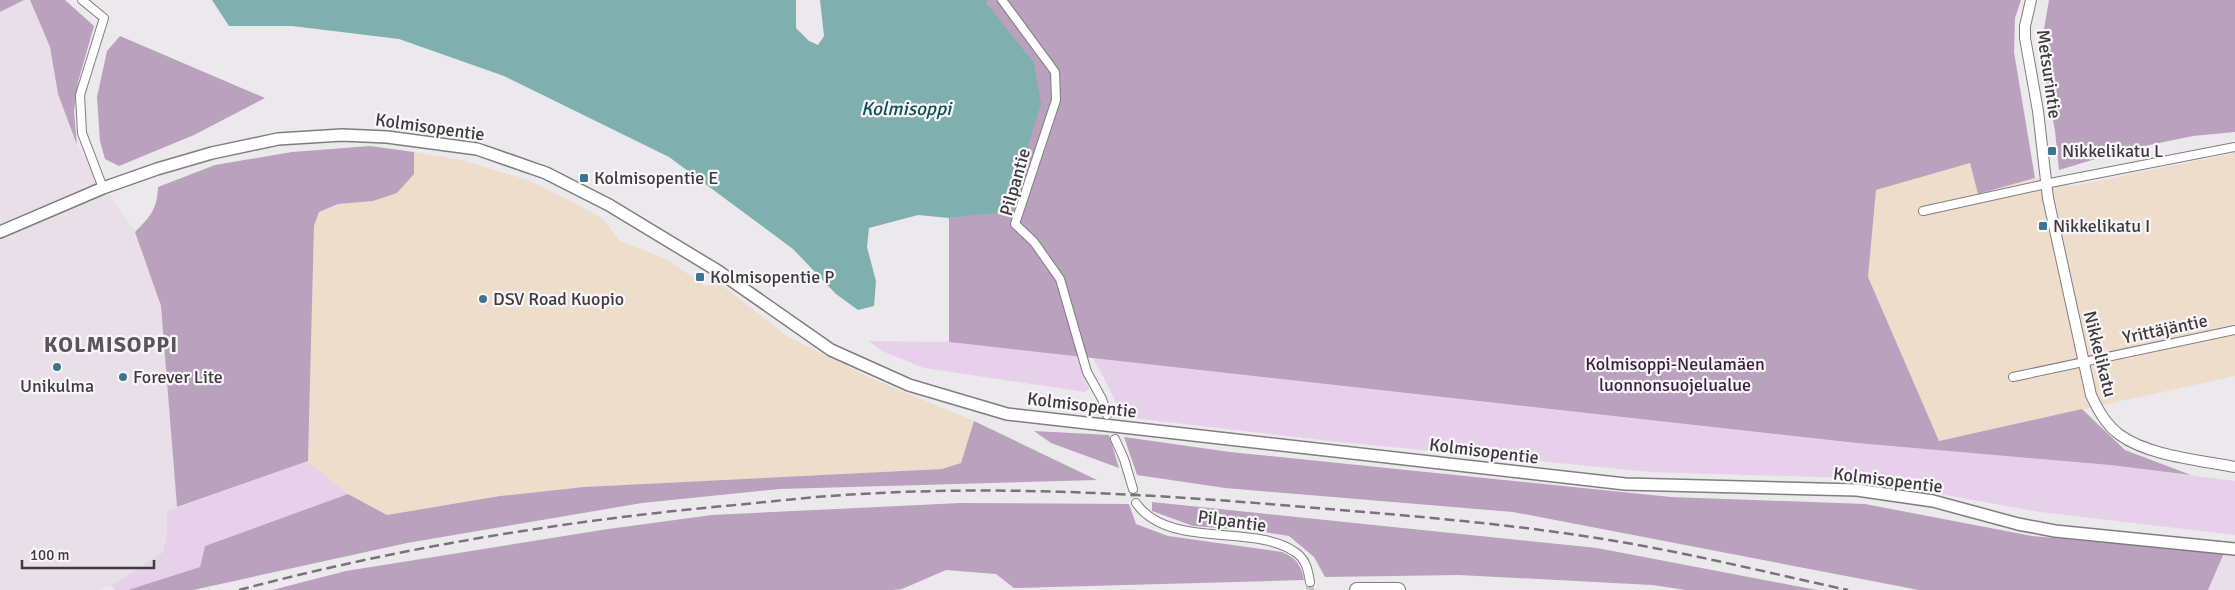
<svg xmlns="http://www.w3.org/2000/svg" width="2235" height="590" font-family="Signika,sans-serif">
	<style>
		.built { fill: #e8dfe9 }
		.industrial { fill: #eeddcb }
		.green { fill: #e7d1ea }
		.forest { fill: #baa1be }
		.water { fill: #80afb0 }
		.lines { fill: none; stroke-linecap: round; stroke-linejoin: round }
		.minor-tunnel { stroke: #c9c6c9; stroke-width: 8; stroke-dasharray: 8 4; stroke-linecap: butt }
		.minor-casing { stroke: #807d81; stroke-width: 10 }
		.tertiary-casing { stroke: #807d81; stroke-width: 12 }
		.secondary-casing { stroke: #807d81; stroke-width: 14 }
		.motorway-casing { stroke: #807d81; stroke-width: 16 }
		.minor { stroke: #fff; stroke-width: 8 }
		.tertiary { stroke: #fff; stroke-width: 10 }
		.secondary { stroke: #fff; stroke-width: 11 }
		.motorway { stroke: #fff; stroke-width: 14 }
		.rail { stroke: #767476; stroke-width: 2.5; stroke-dasharray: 10 5; stroke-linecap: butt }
		.poi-dot { fill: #3d748f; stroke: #f9f6fa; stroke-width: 2 }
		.labels { text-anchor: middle; stroke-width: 4.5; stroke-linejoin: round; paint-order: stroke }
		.street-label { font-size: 18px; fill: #3d3b3d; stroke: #f9f6fa }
		.poi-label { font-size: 18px; fill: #3d3b3d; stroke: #f9f6fa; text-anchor: start }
		.park-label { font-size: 18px; fill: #3d1b42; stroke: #f9f6fa }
		.water-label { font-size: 19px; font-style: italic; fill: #0b5153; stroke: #f9f6fa }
		.district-label { font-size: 22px; font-weight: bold; letter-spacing: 1px; fill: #595659; stroke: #f9f6fa }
	</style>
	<rect width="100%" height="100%" fill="#ece9ec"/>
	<path class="built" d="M24,0h6l20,47 8,47 19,51 58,87 26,74 16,201 -10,4v24l-4,17 -52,34 -12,4h-99v-578z
		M2224,553l11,2v35h-27z"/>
	<path class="industrial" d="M414,152l47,8 67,20 49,24 27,16 15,20 49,20 37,26 14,-3 68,53 86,43 101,42 -13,42 -19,6 -358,18 -84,9 -113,19 -39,-21 -40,-33 6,-235 5,-14 19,-8 35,-3 41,-27z
		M2235,153v223l-296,65 -71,-164 8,-87 94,-27 8,31 57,-16 38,8z"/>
	<path class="green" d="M869,341l80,1 129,14 11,33 -4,3 -161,-24 -42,-17z
		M1093,358l764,85 253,22 125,16v54l-195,-23 -190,-34 -200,-6 -311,-30 -215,-25z
		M308,461l40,33 -143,52 -5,21 -72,23h-13l-4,-4 52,-34 4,-17v-24z"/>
	<path class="forest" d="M0,0h24l-24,12z
		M30,0h35l29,26 -16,56 -4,29 3,34 -19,-51 -8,-47z
		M987,0h1034l-6,18 -1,34 21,126 -57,16 -8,-31 -94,27 -8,87 71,164 143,-32 43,41 66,25 -81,-10 -253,-22 -908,-101v-124l48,-6z
		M2049,0h186v132l-42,4 -68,14 -66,20 -4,-39 -15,-79z
		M120,36l145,62 -71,37 -75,31 -14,-7 -5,-18 -3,-44 10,-46z
		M370,146l44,6v22l-17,19 -24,8 -35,3 -19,8 -5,14 -6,235 -131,46 -16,-201 -26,-74c16,-16 22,-23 23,-45l57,-22 77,-13z
		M974,421l123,59 -317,9 -138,14 -235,40 -214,47h-65l72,-23 5,-21 143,-52 39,21 113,-19 84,-9 358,-18 19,-6z
		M1034,431l75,4 10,33 -68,-25z
		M1124,437l106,15 441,45 194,7 167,32 192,17 -16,37h-289l-406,-78 -288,-24 -88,-13z
		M1152,502l445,46 220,42h-131l-34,-5 -193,-10 -134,2 -11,-20 -25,-21 -31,-5 -65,-5 -41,-15z
		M960,503l169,1 7,20 32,12 114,16c14,6 19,12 22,28l-290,8 -18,-14 -50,-4 -44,19 -10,1h-620l74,-19 262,-42 104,-14z"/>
	<path class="water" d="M212,0h584v28l13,13 9,4 6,-9 -4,-36h167v4l47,59 7,41 -20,65 -24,44 -48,5 -31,-3 -49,13 -2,19 9,34 -2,25 -16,4 -22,-16 -43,-45 -124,-92 -165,-81 -105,-37 -107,-13h-63z"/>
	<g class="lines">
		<path class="minor-tunnel" d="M1133,489l3,14
			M1310,582v8"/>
		<defs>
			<path id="minor" d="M82,0l22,18 -24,77 2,38 21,55
				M1002,0l53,72 1,28 -41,124 19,18 26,37 27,93 15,27 5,16
				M1923,211l132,-29 180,-35
				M2013,377l222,-47
				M1115,439l9,20 9,30
				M1136,503c33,47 118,20 159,49 11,7 13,18 15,30"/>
			<path id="tertiary" d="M2031,0l-6,26v12l13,73 10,87 43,197c7,15 15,30 29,40 29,21 80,25 115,32"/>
			<path id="secondary" d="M0,232l103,-44 54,-19 55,-16 66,-14 64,-4 45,2 90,12 69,24 63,32 109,66 113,79 78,35 98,29 618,70 232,6 76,11 85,23 37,7 180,18"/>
			<path id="motorway" d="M1357,590h41"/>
		</defs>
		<use href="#minor" class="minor-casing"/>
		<use href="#tertiary" class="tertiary-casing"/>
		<use href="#secondary" class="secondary-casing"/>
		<use href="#motorway" class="motorway-casing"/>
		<use href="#minor" class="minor"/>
		<use href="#tertiary" class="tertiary"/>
		<use href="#secondary" class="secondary"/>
		<use href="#motorway" class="motorway"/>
		<path class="rail" d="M239,590c166,-44 336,-71 507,-86 38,-4 76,-8 114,-10 152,-9 305,1 456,14 98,8 196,16 293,32 80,13 160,33 239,50"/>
	</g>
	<g class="poi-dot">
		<rect x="2047" y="146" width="10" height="10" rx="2.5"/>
		<rect x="579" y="173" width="10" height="10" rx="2.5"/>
		<rect x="2038" y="221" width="10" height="10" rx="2.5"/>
		<rect x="695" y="272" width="10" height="10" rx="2.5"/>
		<circle cx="483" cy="299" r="5"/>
		<circle cx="57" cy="367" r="5"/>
		<circle cx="123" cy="377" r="5"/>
	</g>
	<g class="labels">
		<g class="street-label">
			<text transform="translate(2049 74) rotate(82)" y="6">Metsurintie</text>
			<text transform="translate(430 127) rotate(8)" y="6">Kolmisopentie</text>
			<text transform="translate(1015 182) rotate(-74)" y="6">Pilpantie</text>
			<text transform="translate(2165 329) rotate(-12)" y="6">Yrittäjäntie</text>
			<text transform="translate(2100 354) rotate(76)" y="6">Nikkelikatu</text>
			<text transform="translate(1082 405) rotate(7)" y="6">Kolmisopentie</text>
			<text transform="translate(1484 451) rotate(7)" y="6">Kolmisopentie</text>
			<text transform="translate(1888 480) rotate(7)" y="6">Kolmisopentie</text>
			<text transform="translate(1232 521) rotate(8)" y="6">Pilpantie</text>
		</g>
		<g class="poi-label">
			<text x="2062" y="157">Nikkelikatu L</text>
			<text x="594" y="184">Kolmisopentie E</text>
			<text x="2053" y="232">Nikkelikatu I</text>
			<text x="710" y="283">Kolmisopentie P</text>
			<text x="493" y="305">DSV Road Kuopio</text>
			<text x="133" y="383">Forever Lite</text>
			<text x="57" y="392" text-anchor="middle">Unikulma</text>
		</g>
		<g class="park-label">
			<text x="1675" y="370">Kolmisoppi-Neulamäen<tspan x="1675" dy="21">luonnonsuojelualue</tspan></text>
		</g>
		<g class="water-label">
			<text x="906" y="115">Kolmisoppi</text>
		</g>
		<g class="district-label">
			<text x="111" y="352">KOLMISOPPI</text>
		</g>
	</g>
	<path d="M22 560v8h132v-8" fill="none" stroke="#3d3b3d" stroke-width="2.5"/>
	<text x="30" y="560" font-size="15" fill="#3d3b3d" stroke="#f9f6fa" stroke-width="4" paint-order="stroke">100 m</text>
</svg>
